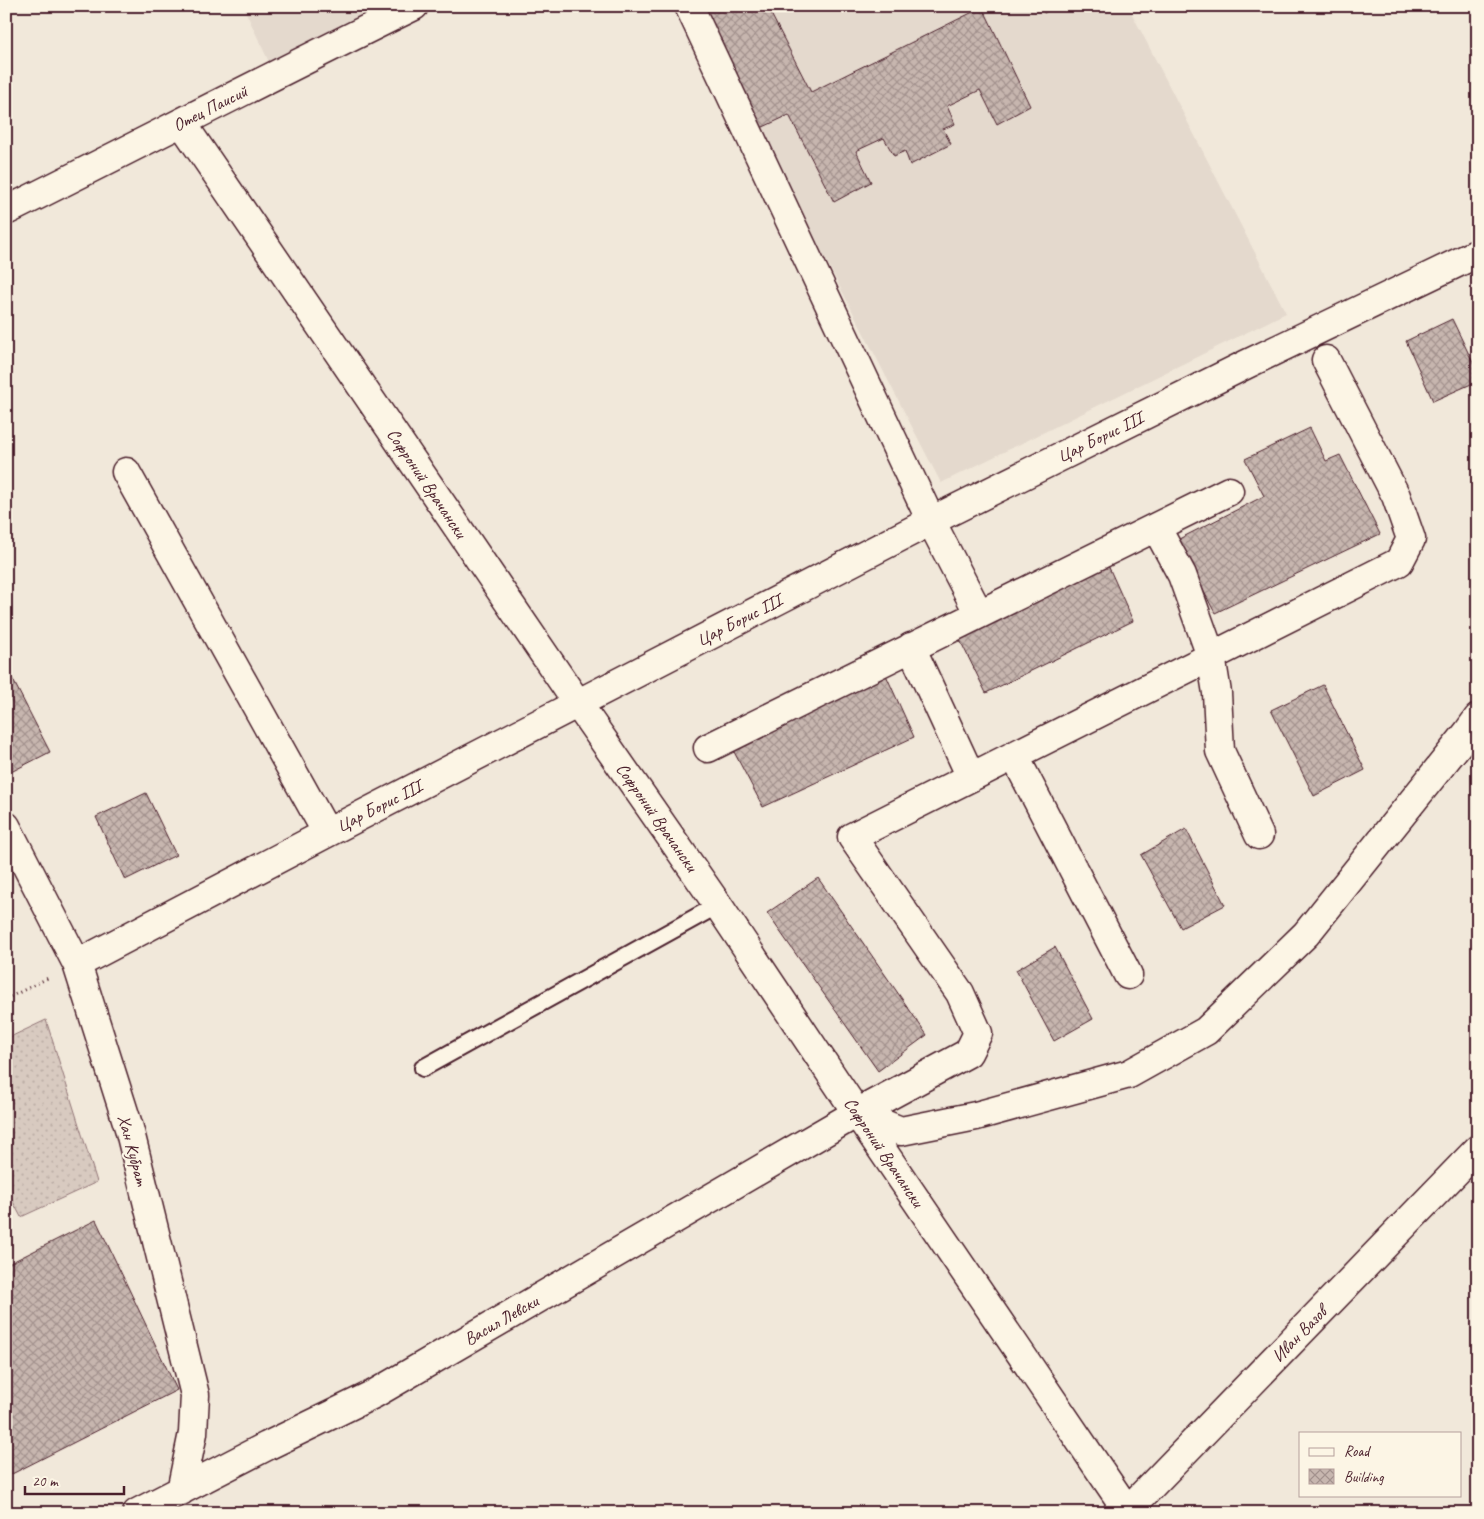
<svg xmlns="http://www.w3.org/2000/svg" width="1484" height="1519" font-family="Caveat,sans-serif">
	<style>
		.built { fill: #e4d9cd }
		.grass { fill: url(#grass-dots); stroke: #917476 }
		.building { fill: url(#building-cross-hatch); stroke: #4a1f2b }
		.lines { fill: none; stroke-linecap: round; stroke-linejoin: round }
		.service-casing { stroke: #4a1f2b; stroke-width: 20 }
		.minor-casing { stroke: #4a1f2b; stroke-width: 31 }
		.path { stroke: #4a1f2b; stroke-width: 3; stroke-dasharray: 1 4; stroke-linecap: butt }
		.service { stroke: #fcf5e5; stroke-width: 16 }
		.minor { stroke: #fcf5e5; stroke-width: 28 }
		.labels { text-anchor: middle; stroke-width: 4; stroke-linejoin: round; paint-order: stroke }
		.street-label { font-size: 18px; fill: #4a1f2b; stroke: #fcf5e5 }
	</style>
	<defs>
		<pattern id="grass-dots" width="8" height="8" patternUnits="userSpaceOnUse" patternTransform="scale(1.25)"><rect width="8" height="8" fill="#d8cac0"/><path d="M2 2h.1M6 6h.1" fill="none" stroke="#bbada5" stroke-width="1.8" stroke-linecap="round"/></pattern>
		<pattern id="building-cross-hatch" width="8" height="8" patternUnits="userSpaceOnUse" patternTransform="scale(1.25)"><rect width="8" height="8" fill="#c7b6af"/><path d="M0 0l8 8M0 8l8-8" fill="none" stroke="#a4938f"/></pattern>
	</defs>
	<rect width="100%" height="100%" fill="#f1e8da"/>
	<filter id="ink" filterUnits="userSpaceOnUse"><feTurbulence type="fractalNoise" baseFrequency=".02" numOctaves="2"/><feDisplacementMap in="SourceGraphic" scale="10" xChannelSelector="R" yChannelSelector="G"/><feConvolveMatrix kernelMatrix="1 2 1 2 8 2 1 2 1" color-interpolation-filters="sRGB"/></filter>
	<g filter="url(#ink)">
		<path class="built" d="M243,6h171l-139,69z
			M695,6h433l158,307 -345,170z"/>
		<path class="grass" d="M46,1020l51,162 -76,35 -11,-21 -4,2v-159z"/>
		<path class="building" d="M702,6h65l44,86 170,-84 5,6 44,92 -33,18 -17,-34 -33,16 8,18 -12,5 8,15 -41,21 -5,-14 -11,5 -10,-18 -28,13 15,31 -37,20 -45,-87 -28,13z
			M1041,6h16l-13,7z
			M1452,319l26,54v8l-45,20 -27,-60z
			M1310,428l16,33 14,-6 40,79 -165,79 -38,-73 87,-44 -19,-37z
			M1107,563l26,58 -147,72 -28,-57z
			M886,675l28,62 -151,70 -30,-57z
			M12,678l38,74 -41,21 -3,-5v-87z
			M1323,685l42,85 -51,26 -43,-86z
			M146,793l30,62 -51,25 -29,-63z
			M1186,829l39,76 -44,23 -40,-73z
			M818,878l109,157 -49,36 -111,-158z
			M1055,947l38,72 -39,22 -38,-71z
			M96,1220l81,170 -171,87v-212z"/>
		<g class="lines">
			<defs>
				<path id="service" d="M423,1068l295,-163"/>
				<path id="minor" d="M689,6l242,515 48,93
					M182,123l396,581 140,201 139,208 272,400
					M6,211c136,-68 271,-138 408,-205
					M126,472l201,361
					M1156,527l26,48 29,81 6,37 3,58 39,84
					M911,647l60,130
					M708,748l521,-257
					M1014,755l114,220
					M6,826l71,138 52,164 66,267 -2,38 -12,58
					M77,964l250,-131 604,-312 316,-157 231,-111
					M857,1113l44,18 75,-15 153,-42 77,-43 100,-97 162,-202 10,-14
					M137,1513l130,-67 107,-52 483,-281 111,-60 10,-20 -18,-40 -108,-156 547,-275 12,-23 -15,-43 -70,-136
					M1117,1513l10,-2 351,-362"/>
			</defs>
			<use href="#service" class="service-casing"/>
			<use href="#minor" class="minor-casing"/>
			<path class="path" d="M6,999l44,-22"/>
			<use href="#service" class="service"/>
			<use href="#minor" class="minor"/>
		</g>
	</g>
	<g class="labels">
		<g class="street-label">
			<text transform="translate(210 108) rotate(-27)" y="6">Отец Паисий</text>
			<text transform="translate(1100 437) rotate(-26)" y="6">Цар Борис III</text>
			<text transform="translate(427 483) rotate(56)" y="6">Софроний Врачански</text>
			<text transform="translate(739 620) rotate(-27)" y="6">Цар Борис III</text>
			<text transform="translate(379 806) rotate(-27)" y="6">Цар Борис III</text>
			<text transform="translate(657 817) rotate(55)" y="6">Софроний Врачански</text>
			<text transform="translate(133 1150) rotate(75)" y="6">Хан Кубрат</text>
			<text transform="translate(884 1152) rotate(56)" y="6">Софроний Врачански</text>
			<text transform="translate(501 1320) rotate(-30)" y="6">Васил Левски</text>
			<text transform="translate(1299 1334) rotate(-46)" y="6">Иван Вазов</text>
		</g>
	</g>
	<rect width="1484" height="1519" fill="none" stroke="#fcf5e5" stroke-width="25"/>
	<rect x="12" y="12" width="1459" height="1494" fill="none" stroke="#4a1f2b" stroke-width="2" filter="url(#ink)"/>
	<rect x="1299" y="1432" width="162" height="65" fill="#fcf5e5" stroke="#b59f9b"/>
	<rect x="1309" y="1448" width="25" height="8" fill="#fcf5e5" stroke="#b59f9b"/>
	<text x="1344" y="1456" font-size="15" fill="#4a1f2b">Road</text>
	<rect x="1309" y="1469" width="25" height="15" fill="url(#building-cross-hatch)" stroke="#b59f9b"/>
	<text x="1344" y="1482" font-size="15" fill="#4a1f2b">Building</text>
	<path d="M25 1486v8h99v-8" fill="none" stroke="#4a1f2b" stroke-width="2.5"/>
	<text x="32" y="1486" font-size="15" fill="#4a1f2b" stroke="#fcf5e5" stroke-width="4" paint-order="stroke">20 m</text>
</svg>
